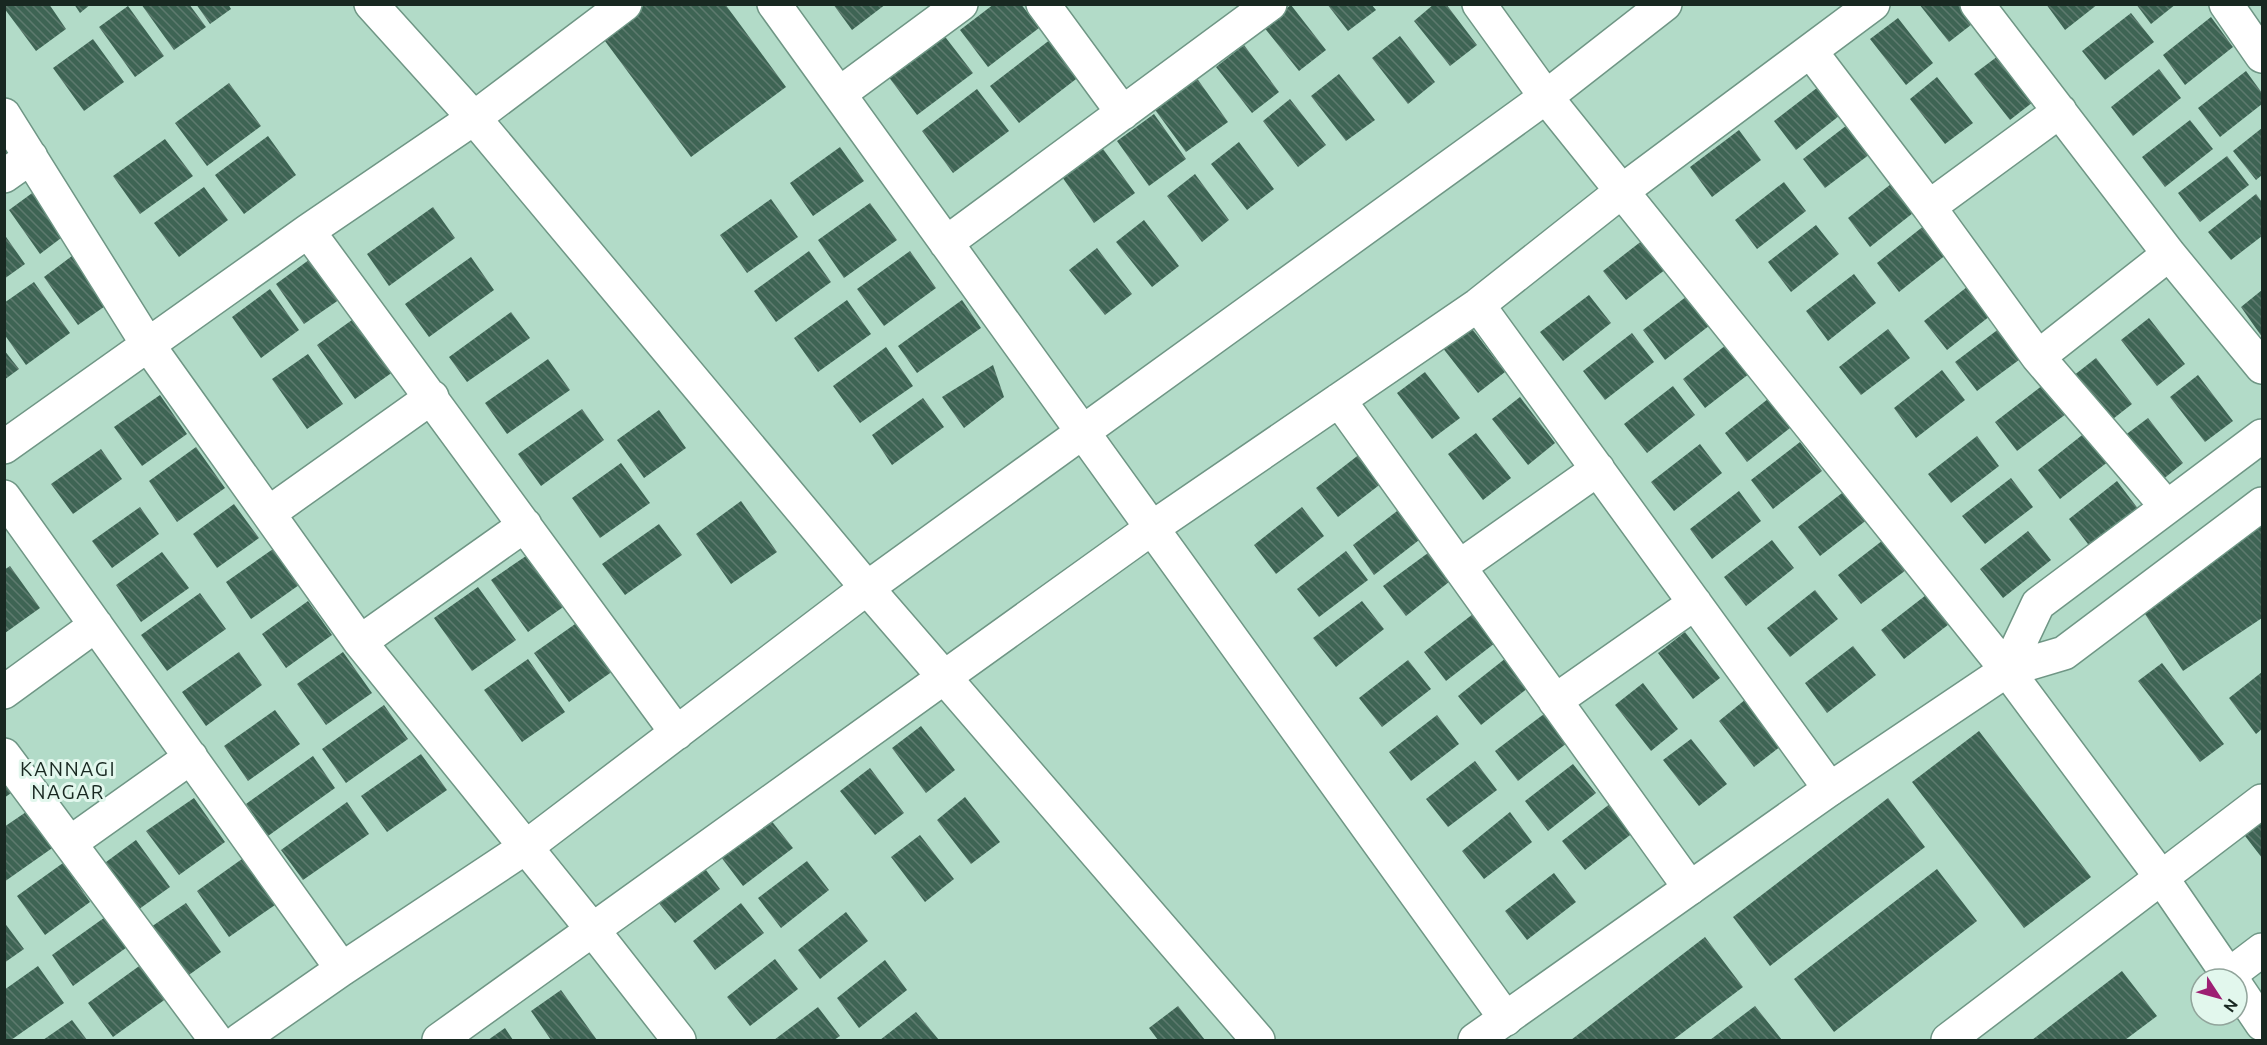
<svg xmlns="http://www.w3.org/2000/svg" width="2267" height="1045" font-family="Ubuntu,sans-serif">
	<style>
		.building { fill: url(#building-back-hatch) }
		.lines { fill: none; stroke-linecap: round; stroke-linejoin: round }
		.minor-casing { stroke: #6f9685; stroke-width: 36 }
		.tertiary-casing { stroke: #6f9685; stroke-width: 36 }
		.minor { stroke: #fff; stroke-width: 33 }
		.tertiary { stroke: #fff; stroke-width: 33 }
		.labels { text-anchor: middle; stroke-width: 6; stroke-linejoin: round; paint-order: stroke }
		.neighbourhood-label { font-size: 20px; letter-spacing: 1.5px; fill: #182821; stroke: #e2f7ed }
	</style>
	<defs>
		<pattern id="building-back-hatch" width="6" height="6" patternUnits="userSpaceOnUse" patternTransform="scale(1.5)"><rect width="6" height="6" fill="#3e6454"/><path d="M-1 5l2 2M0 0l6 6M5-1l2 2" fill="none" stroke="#5d7a6e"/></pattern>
	</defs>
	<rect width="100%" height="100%" fill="#b2dbc8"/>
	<path class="building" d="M4,4h45l17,25 -30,22 -32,-43z
		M74,4h17l-11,9z
		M141,4h48l17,23 -32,23z
		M196,4h32l3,5 -21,15z
		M646,4h79l61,83 -95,70 -89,-120z
		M833,4h53l-34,26z
		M994,4h27l18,24 -51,39 -28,-37z
		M1327,4h44l5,6 -28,21z
		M1434,4h12l31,41 -27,21 -36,-45z
		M1919,4h45l12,17 -27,21z
		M2046,4h52l-33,26z
		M2136,4h40l-25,20z
		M1291,5l35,45 -27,21 -36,-45z
		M128,6l36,50 -29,21 -36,-50z
		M2131,13l23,29 -49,38 -23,-29z
		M2211,17l22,30 -48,38 -22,-30z
		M1898,18l35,45 -27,22 -36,-46z
		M943,34l30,39 -56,42 -29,-39z
		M1400,36l35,46 -27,22 -36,-46z
		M93,39l31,43 -40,29 -31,-43z
		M1051,39l29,37 -61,47 -29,-37z
		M1244,45l35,47 -27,21 -36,-46z
		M2002,53l35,46 -27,21 -36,-46z
		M2159,69l22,29 -48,38 -22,-29z
		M2246,71l16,22v11l-42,33 -22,-29z
		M1339,74l36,46 -29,21 -35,-45z
		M1196,77l32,45 -42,30 -33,-45z
		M1937,77l36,46 -28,21 -35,-45z
		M229,83l32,43 -54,40 -32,-43z
		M1822,84l22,28 -48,38 -22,-29z
		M977,89l32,42 -56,42 -31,-42z
		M1290,99l36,46 -28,22 -35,-46z
		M1154,114l32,45 -37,27 -32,-45z
		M2190,120l23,29 -48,38 -23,-30z
		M1851,122l23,29 -49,37 -22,-29z
		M2262,128v47l-6,5 -23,-29z
		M1739,130l22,30 -49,37 -22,-30z
		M268,136l28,39 -52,39 -29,-39z
		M165,139l28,37 -53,38 -27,-38z
		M1098,142l37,51 -41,30 -36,-52z
		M1239,142l35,47 -27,21 -36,-46z
		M840,147l24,34 -51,35 -23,-33z
		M2227,156l22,29 -49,37 -22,-29z
		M1195,174l34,46 -27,22 -35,-46z
		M1896,180l22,29 -48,38 -22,-29z
		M1784,182l22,29 -49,38 -22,-29z
		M204,187l24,33 -49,37 -25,-34z
		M39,188l30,44 -29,22 -31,-44z
		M2256,194l6,8v34l-31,24 -23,-28z
		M771,199l27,38 -51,36 -27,-38z
		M870,203l27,37 -53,38 -26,-38z
		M433,207l22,31 -66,48 -22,-32z
		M1144,220l35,46 -27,21 -36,-45z
		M1816,225l23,29 -48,38 -23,-30z
		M1925,225l22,29 -48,38 -22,-29z
		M1652,233l23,29 -49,38 -23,-29z
		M4,234l21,30 -21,15z
		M1097,248l35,46 -27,21 -36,-45z
		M809,251l22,31 -55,40 -22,-31z
		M910,251l26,37 -52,38 -27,-37z
		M76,253l35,49 -33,23 -34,-48z
		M317,254l29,41 -42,29 -28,-40z
		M471,257l23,33 -65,47 -24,-33z
		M1854,274l22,29 -48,38 -22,-30z
		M34,282l36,51 -44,32 -22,-31v-31z
		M1972,283l23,29 -48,38 -23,-29z
		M270,289l29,41 -38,28 -29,-41z
		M2262,290v47l-21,-30z
		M1691,293l23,29 -49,38 -22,-30z
		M1589,295l22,28 -48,38 -23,-29z
		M847,300l24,34 -53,38 -24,-34z
		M962,300l19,28 -64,45 -19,-27z
		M511,312l19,26 -63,44 -18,-25z
		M359,315l38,54 -42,30 -38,-54z
		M2149,318l36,46 -28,22 -36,-46z
		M2004,325l23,29 -50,37 -22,-29z
		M1470,326l35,46 -27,21 -36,-46z
		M1888,329l22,29 -49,37 -22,-28z
		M1632,333l22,29 -49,38 -22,-29z
		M1731,341l23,29 -49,38 -22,-29z
		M886,347l27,39 -53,37 -27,-37z
		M4,350l15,19 -15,11z
		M308,354l35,50 -36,25 -35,-50z
		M2096,358l36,46 -28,22 -36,-46z
		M548,359l22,31 -63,44 -22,-31z
		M993,365l11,32 -40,31 -22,-31z
		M1942,370l23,30 -49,38 -22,-30z
		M1425,372l35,46 -28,21 -35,-46z
		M2198,375l35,46 -28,21 -35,-45z
		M2043,385l23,29 -49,37 -22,-29z
		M1673,386l22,29 -48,38 -23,-29z
		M160,395l27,39 -45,32 -28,-39z
		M1773,395l22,29 -48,38 -22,-29z
		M1520,397l35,46 -27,22 -36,-46z
		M923,398l21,29 -52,38 -20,-30z
		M582,409l22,31 -63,46 -23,-32z
		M659,410l27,38 -42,30 -27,-38z
		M2148,418l35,45 -27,22 -36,-46z
		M2086,432l23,29 -49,38 -22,-29z
		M1476,433l35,45 -28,22 -35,-46z
		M1977,436l22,30 -48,37 -23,-29z
		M1800,442l22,29 -49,38 -22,-29z
		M1700,444l22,29 -48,38 -23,-29z
		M196,447l29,41 -48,34 -28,-41z
		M101,449l21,30 -49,35 -22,-30z
		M1365,450l22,29 -49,38 -22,-29z
		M621,463l29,40 -50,35 -28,-40z
		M2011,478l22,29 -48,37 -23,-28z
		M2117,481l22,29 -48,38 -22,-29z
		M1846,490l22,29 -48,37 -22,-29z
		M1739,491l22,30 -49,38 -22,-30z
		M741,501l36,51 -46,32 -35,-50z
		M234,504l25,34 -42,30 -24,-34z
		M140,507l19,27 -47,34 -20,-27z
		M1302,507l22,29 -48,38 -22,-29z
		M1401,508l22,29 -49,38 -21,-30z
		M2262,521v97l-79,53 -44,-66z
		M659,524l23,31 -57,40 -23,-31z
		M2028,531l23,29 -48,38 -23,-29z
		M1887,537l23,30 -49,37 -23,-29z
		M1772,540l22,28 -48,38 -22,-29z
		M273,549l26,36 -48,34 -25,-37z
		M1432,550l22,28 -48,38 -23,-30z
		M1346,551l22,29 -49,37 -22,-28z
		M162,552l27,36 -48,34 -25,-37z
		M529,554l37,51 -38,27 -37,-52z
		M10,566l30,42 -35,25 -1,-63z
		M478,587l38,53 -44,31 -38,-53z
		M1815,590l23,29 -48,38 -23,-29z
		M1930,592l23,29 -49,38 -23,-29z
		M200,593l26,36 -59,42 -26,-36z
		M308,601l24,34 -46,33 -24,-34z
		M1362,601l22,28 -48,38 -23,-29z
		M1473,614l22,29 -49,38 -22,-29z
		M578,622l35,49 -44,31 -35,-49z
		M1685,632l35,46 -27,21 -35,-46z
		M1853,646l23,29 -49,38 -22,-30z
		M239,652l23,33 -56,41 -24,-34z
		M343,652l29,41 -46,32 -29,-41z
		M1506,658l23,29 -48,38 -23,-29z
		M528,659l37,53 -43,30 -38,-52z
		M1408,660l23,29 -49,38 -23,-29z
		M2162,663l62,81 -24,18 -62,-81z
		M2262,672v57l-6,5 -27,-36z
		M1643,683l35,46 -27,22 -36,-46z
		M1746,699l35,47 -27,21 -35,-46z
		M384,705l24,34 -62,44 -24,-34z
		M275,710l25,34 -52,37 -24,-35z
		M1544,714l23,29 -49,38 -23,-30z
		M1437,715l22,29 -48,37 -22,-29z
		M921,726l34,44 -29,23 -34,-45z
		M1979,731l112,146 -67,51 -112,-146z
		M1691,739l36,45 -28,22 -36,-46z
		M421,754l26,36 -60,42 -26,-36z
		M313,756l22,32 -67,48 -22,-32z
		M1475,761l22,29 -49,37 -22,-28z
		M1573,764l23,29 -48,38 -23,-30z
		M870,768l34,45 -29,22 -35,-44z
		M4,779l10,12 -10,7z
		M965,797l35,45 -29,22 -34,-44z
		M194,798l31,44 -46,33 -33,-44z
		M1888,798l37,49 -155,119 -37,-49z
		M347,802l22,32 -66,46 -22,-30z
		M1611,803l23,29 -49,38 -23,-29z
		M32,808l26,36 -54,38v-55z
		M1510,812l22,30 -48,37 -22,-28z
		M2262,816v42l-20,-26z
		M770,819l23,29 -50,38 -22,-29z
		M920,835l34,44 -29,23 -34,-45z
		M136,840l34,47 -35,25 -33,-47z
		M242,859l33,46 -46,32 -32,-46z
		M807,861l22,29 -48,38 -23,-30z
		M63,863l27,39 -45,33 -28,-39z
		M703,866l17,23 -45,34 -17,-21z
		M1937,869l40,52 -143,111 -40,-53z
		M1554,873l22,29 -49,38 -22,-29z
		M186,903l35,49 -35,25 -35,-50z
		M741,903l23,30 -49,37 -22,-29z
		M846,912l22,29 -48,38 -22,-29z
		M108,915l22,30 -57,41 -21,-31z
		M4,922l20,27 -20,14z
		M1705,937l38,50 -70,53h-102z
		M775,959l23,30 -48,37 -23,-29z
		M885,960l22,30 -48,38 -22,-30z
		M142,964l25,34 -54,39 -25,-34z
		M38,966l26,37 -53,37h-4l-3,-3v-47z
		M2122,971l35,45 -32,24h-93z
		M561,990l36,50h-46l-20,-29z
		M1178,1006l27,34h-47l-9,-12z
		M1755,1006l27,34h-72z
		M818,1007l22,29 -6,4h-60z
		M916,1012l23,28h-59z
		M72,1020l15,20h-44z
		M505,1028l8,12h-25z"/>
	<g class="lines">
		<defs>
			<path id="minor" d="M774,4l732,1015
				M1043,4l80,109
				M1479,4l67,93 461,573
				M1977,4l192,250 93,113
				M2226,4l36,52
				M1811,52l118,155 109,150 129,150
				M839,94l122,-90
				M4,115l144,230 212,297 232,287 87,111
				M4,176l27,-19
				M1929,207l131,-96
				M308,231l369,502
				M946,243l324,-239
				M1478,305l352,484
				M2038,357l131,-103
				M1339,400l351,488
				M4,447l304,-216 166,-113 151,-114
				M4,497l338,472
				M269,513l163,-116
				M1459,567l139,-98
				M360,642l165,-117
				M2007,670l31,-66 224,-168
				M2007,670l57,-17 198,-149
				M4,692l92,-67
				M1555,701l140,-98
				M4,755l212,285
				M70,843l121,-86
				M2229,975l33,-25
				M240,1040l102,-71 184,-122 341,-259 679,-491 119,-93
				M439,1040l713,-512 326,-223 144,-114 251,-187
				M1948,1040l314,-239"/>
			<path id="tertiary" d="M371,4l103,114 393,470 391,452
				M2237,987l25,37
				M1475,1040l355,-251 177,-119 154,207 70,102"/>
		</defs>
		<use href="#minor" class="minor-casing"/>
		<use href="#tertiary" class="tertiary-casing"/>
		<use href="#minor" class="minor"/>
		<use href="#tertiary" class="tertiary"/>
	</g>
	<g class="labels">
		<g class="neighbourhood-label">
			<text x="68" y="776">KANNAGI<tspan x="68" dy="23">NAGAR</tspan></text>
		</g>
	</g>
	<rect width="2267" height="1045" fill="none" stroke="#182821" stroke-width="12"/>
	<g transform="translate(2219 997) rotate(126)"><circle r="28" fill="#e2f7ed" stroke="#91a49b" stroke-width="1.5"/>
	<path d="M0-4.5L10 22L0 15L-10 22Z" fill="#9d1f73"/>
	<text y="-9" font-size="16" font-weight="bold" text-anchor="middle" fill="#182821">N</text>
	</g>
</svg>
